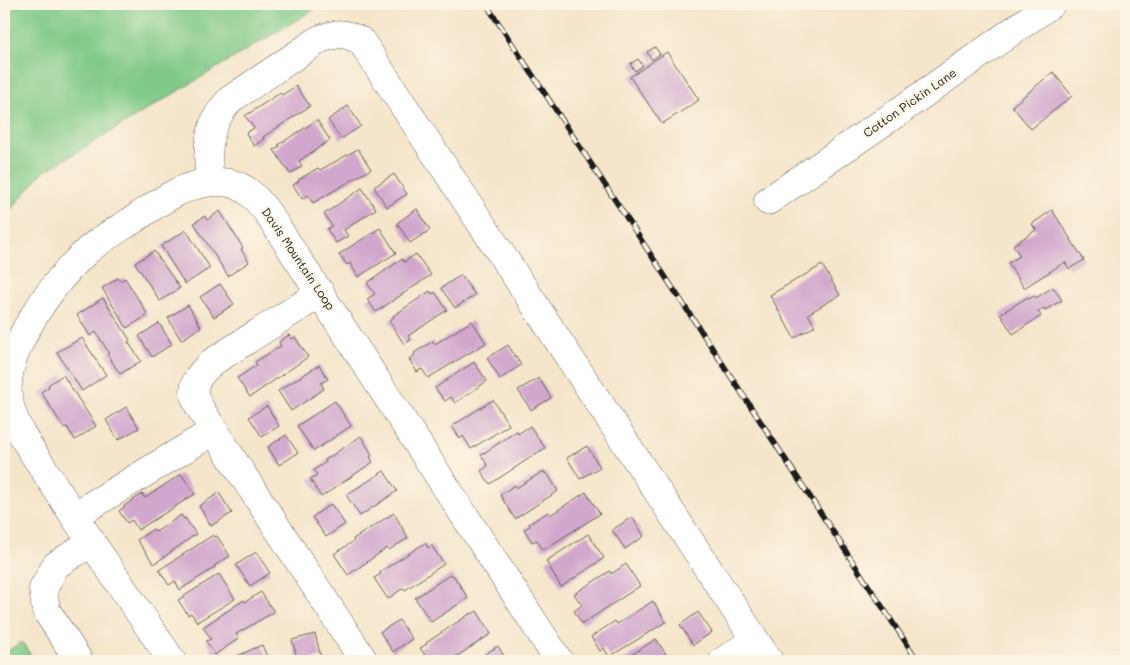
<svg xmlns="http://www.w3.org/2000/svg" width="1130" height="665" font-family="Mali,sans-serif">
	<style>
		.green { fill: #7fc986; stroke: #4e7251 }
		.building { fill: #d1a7cd }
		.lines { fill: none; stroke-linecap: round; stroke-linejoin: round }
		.minor-casing { stroke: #686259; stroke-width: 29 }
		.minor { stroke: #fff; stroke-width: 28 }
		.rail-casing { stroke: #1c1c1c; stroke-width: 5.5 }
		.rail { stroke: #fcf5e5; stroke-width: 4; stroke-dasharray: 11; stroke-linecap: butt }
		.labels { text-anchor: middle; stroke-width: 4.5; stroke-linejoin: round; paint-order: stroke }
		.street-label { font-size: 12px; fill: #1c1c1c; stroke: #fcf5e5 }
	</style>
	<rect width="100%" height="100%" fill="#fcf5e5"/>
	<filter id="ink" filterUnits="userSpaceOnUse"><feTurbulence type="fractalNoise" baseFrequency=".02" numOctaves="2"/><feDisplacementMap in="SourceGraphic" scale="10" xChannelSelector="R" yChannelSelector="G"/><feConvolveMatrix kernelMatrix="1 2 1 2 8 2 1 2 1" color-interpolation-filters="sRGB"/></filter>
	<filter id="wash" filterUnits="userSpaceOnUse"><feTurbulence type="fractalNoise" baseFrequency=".0096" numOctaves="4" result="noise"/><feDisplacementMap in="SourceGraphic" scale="20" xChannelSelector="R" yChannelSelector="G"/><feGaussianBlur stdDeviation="1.12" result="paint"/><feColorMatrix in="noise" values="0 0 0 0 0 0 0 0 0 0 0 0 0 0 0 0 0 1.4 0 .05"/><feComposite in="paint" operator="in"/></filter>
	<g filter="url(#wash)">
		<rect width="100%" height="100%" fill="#f5e5ca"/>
		<path class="green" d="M4,4h319l-281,169 -38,45z
			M22,642l13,19h-31v-8z"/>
		<g id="blocks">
			<path class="building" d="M655,47l5,7 -8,6 -5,-8z
				M667,52l32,48 -37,24 -32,-47z
				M638,59l5,7 -8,5 -5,-7z
				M1053,72l19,24 -41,33 -19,-23z
				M296,86l14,20 -47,31 1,2 -10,7 -8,-13 8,-5 -9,-12 35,-23 2,2z
				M348,106l13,20 -20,13 -13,-19z
				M317,120l13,20 -31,21 3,5 -12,8 -16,-24 6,-4 -2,-1z
				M358,149l13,20 -58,34 -5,-8 -6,4 -9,-14 6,-4 -1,-1 20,-12 2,2z
				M394,174l13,20 -20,13 -13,-20z
				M362,188l14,21 -32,21 4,6 -12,7 -9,-14 5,-3 -8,-12z
				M417,209l13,21 -20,13 -13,-20z
				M1052,210l32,50 -15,9 -4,-7 -41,26 -16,-25 12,-7 -7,-11 23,-15 -4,-6z
				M220,211l23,37 -2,1 8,13 -21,14 -34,-53 11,-7 2,4z
				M380,228l16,25 -38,24 -8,-14 -3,2 -8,-11z
				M186,230l24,38 -25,16 -24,-38z
				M154,251l26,37 -20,13 -25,-38z
				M416,254l15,21 -55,37 -9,-13 8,-5 -8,-11 35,-24 2,3z
				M822,265l18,30 -32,19 7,12 -21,12 -24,-43z
				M461,275l14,20 -20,13 -14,-20z
				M118,278l2,3 5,-3 23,37 -21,13 -25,-40z
				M220,284l14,20 -20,13 -14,-20z
				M1053,287l9,13 -17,10 -1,-2 -6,4 3,4 -28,18 -13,-20 28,-17 1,2 5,-3 2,2z
				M430,291l2,3 3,-2 12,18 -39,26 3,4 -7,4 -15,-23 5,-4 -1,-1z
				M103,298l27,42 -2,2 13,19 -21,13 -13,-20 2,-1 -13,-21 -6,4 -13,-21z
				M188,305l13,22 -20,13 -13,-22z
				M472,321l14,22 -58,35 -6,-9 -5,3 -8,-13 6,-4 -1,-2 19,-12 2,3z
				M159,323l13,21 -20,13 -13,-21z
				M289,335l3,4 3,-2 13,20 -58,40 -13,-19 20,-13 -2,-3 26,-16 -2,-4z
				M82,338l24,37 -24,16 -25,-39z
				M508,345l13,20 -21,14 -13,-21z
				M474,362l13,19 -32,22 -4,-6 -6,4 -10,-13z
				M319,365l9,14 -7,4 3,6 -33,22 -13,-20z
				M63,375l33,51 -21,14 -8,-13 -3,1 -23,-36 8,-5 -1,-2z
				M539,378l12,20 -20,12 -13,-20z
				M493,400l16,25 -38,24 -8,-13 -3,3 -8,-13z
				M335,401l16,25 -37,25 -17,-25z
				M267,406l12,20 -17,11 -13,-20z
				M126,407l13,21 -21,12 -12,-20z
				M530,426l15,22 -55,36 -9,-13 7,-5 -7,-11 36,-24 1,3z
				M286,435l12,18 -19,12 -11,-18z
				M361,436l11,19 -2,2 3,5 -52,35 -11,-18 7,-4 -3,-5 12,-8 -1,-2z
				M587,446l13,21 -20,12 -13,-21z
				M384,471l13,20 -37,25 -14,-21z
				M544,471l1,3 2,-1 11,18 -43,28 -15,-24 15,-10 1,3z
				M181,474l14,20 -57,36 -6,-10 -5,3 -8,-12 6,-5h-1l18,-12 3,4z
				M586,492l14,22 -57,36 -6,-10 -5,2 -8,-13 6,-3 -1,-2 19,-12 2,3z
				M219,493l13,20 -21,13 -12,-20z
				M331,504l14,20 -19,13 -14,-20z
				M394,513l14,25 -19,12 -2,-2 -39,27 -14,-21 20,-13 -1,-2z
				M181,515l3,4 1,-1 11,16 -42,30 -17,-24 16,-11 3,3z
				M632,517l12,19 -19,13 -13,-19z
				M588,534l16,24 -43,29 -15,-26z
				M213,535l2,2 2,-1 13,20 -16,10 1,1 -35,23 -5,-9 -6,4 -10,-15z
				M425,543l3,5 3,-3 13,19 -39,26 -2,-2 -15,11 -14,-21 7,-4 -1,-2z
				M256,552l14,21 -20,13 -14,-21z
				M626,564l14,22 -58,38 -8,-13 8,-6 -8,-11 36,-23 1,3z
				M219,574l16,25 -38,23 -6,-9 -3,2 -10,-15z
				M451,574l1,2 1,-1 15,23 -37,24 -16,-24z
				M261,592l13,20 -38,22 3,4 -24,17 -9,-14 5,-2 -8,-12 41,-27 1,2z
				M653,601l13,21 -57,35 -5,-9 -4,3 -9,-14 24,-16 2,3z
				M477,611l14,23 -40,26 -1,-2 -5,3h-16l-9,-13 7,-4 -1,-1 45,-30 1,1z
				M698,612l14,20 -19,13 -13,-20z
				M399,620l13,19 -19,13 -13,-20z
				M315,634l6,23 -16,4h-7l-6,-21z
				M656,639l14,21 -3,1h-45z
				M262,645l7,16h-43z
				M498,646l9,15h-26l5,-3 -2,-3z"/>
		</g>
	</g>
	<g filter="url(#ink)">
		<use href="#blocks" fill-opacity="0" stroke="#686259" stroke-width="1"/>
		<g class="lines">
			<defs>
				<path id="minor" d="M210,182c-4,-32 -3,-59 21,-83l89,-60c19,-6 24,-7 41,2l408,620
					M768,201l123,-84 160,-113
					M321,293l-107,68c-34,28 -18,39 0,70l150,230
					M74,516l140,-85
					M79,661l-33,-51 -3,-21 13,-24 36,-23
					M172,661c-41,-61 -83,-121 -122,-182 -16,-26 -39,-54 -42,-84 -5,-46 46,-114 78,-143 14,-13 33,-23 50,-34 27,-19 58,-41 93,-35 17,3 28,16 38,29l292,449
					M723,661l32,-21"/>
			</defs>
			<use href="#minor" class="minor-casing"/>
			<use href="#minor" class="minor"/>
			<defs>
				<path id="rail" d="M486,4l432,657"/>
			</defs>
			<use href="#rail" class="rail-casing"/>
			<use href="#rail" class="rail"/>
		</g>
	</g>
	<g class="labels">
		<g class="street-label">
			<text transform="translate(910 103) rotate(-35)" y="4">Cotton Pickin Lane</text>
			<text transform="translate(298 259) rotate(56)" y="4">Davis Mountain Loop</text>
		</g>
	</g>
	<rect width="1130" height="665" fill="none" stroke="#fcf5e5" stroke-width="20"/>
</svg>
